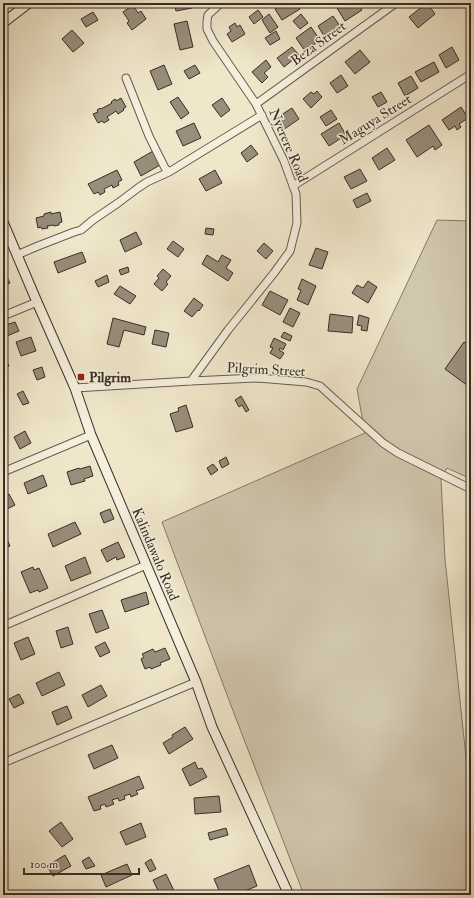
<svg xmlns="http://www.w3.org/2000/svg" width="474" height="898" font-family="'IM FELL Double Pica',serif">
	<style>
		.green { fill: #d1c7af; stroke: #847a6a }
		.building { fill: #988e7c; stroke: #382d26 }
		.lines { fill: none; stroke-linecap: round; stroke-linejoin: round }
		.street-casing { stroke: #665c4f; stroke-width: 9 }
		.secondary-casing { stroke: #382d26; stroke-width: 11 }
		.street { stroke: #f5efdd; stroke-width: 7 }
		.secondary { stroke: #f5efdd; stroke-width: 9 }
		.poi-dot { fill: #8f2418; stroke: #f5efdd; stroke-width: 1.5 }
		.labels { text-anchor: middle; stroke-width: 3; stroke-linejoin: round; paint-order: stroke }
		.street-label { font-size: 14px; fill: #382d26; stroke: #f5efdd }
		.poi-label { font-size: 14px; font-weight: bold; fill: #382d26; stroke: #f5efdd; text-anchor: start }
	</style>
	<rect width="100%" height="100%" fill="#f0e7cb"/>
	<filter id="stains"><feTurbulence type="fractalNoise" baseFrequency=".005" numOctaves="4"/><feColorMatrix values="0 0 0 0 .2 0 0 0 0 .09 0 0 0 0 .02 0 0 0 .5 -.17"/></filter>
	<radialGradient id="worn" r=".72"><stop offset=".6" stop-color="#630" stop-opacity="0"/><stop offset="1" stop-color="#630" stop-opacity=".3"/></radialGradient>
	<path class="green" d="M437,220l34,1v258l-24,-11 -6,11 4,80 23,217 3,50v69h-167l-69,-179 -73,-194 203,-89 -8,-44z"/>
	<path class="building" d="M174,3h17l1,5 -16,3z
		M285,3h11l4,6 -18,11 -7,-11z
		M344,3h14l4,7 -17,11 -8,-13z
		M427,3l8,11 -17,14 -9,-11z
		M133,5l5,8 3,-2 5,8 -14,11 -5,-7 2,-2 -6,-9z
		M258,10l5,7 -9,7 -5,-7z
		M93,12l5,8 -12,7 -5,-8z
		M269,14l9,13 -8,6 -8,-13z
		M301,14l7,9 -8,6 -7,-8z
		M333,16l7,10 -16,10 -6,-10z
		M187,21l6,26 -13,3 -6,-26z
		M235,23l2,4 3,-2 5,9 -13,8 -5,-8 4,-3 -2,-4z
		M311,27l9,13 -15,11 -9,-13z
		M72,30l12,13 -11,9 -11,-13z
		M276,31l4,8 -10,6 -5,-7z
		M292,47l7,8 -15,12 -7,-9z
		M452,47l7,13 -13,8 -7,-13z
		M360,50l10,12 -15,12 -10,-12z
		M266,60l5,7 -7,6 4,4 -6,6 -10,-11z
		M434,62l5,10 -18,10 -6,-10z
		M164,65l8,19 -14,6 -8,-19z
		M195,65l5,8 -11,6 -5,-8z
		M341,75l7,11 -11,7 -7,-10z
		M411,76l7,12 -13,8 -7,-13z
		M317,91l5,6 -11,11 -8,-9 8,-7 3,2z
		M381,92l6,10 -9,5 -6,-10z
		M178,97l11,16 -8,6 -11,-17z
		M121,98l5,9 -3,2 1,1 -6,4 -2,-3 -9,6 2,3 -5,3 -2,-2 -4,2 -5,-9 5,-2 -1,-2 3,-2 1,1 11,-6 -1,-1 4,-3 1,2z
		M222,98l8,12 -9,7 -9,-12z
		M461,107l7,11 -9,6 2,3 -4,3 -2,-4 -6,4 -7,-10z
		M292,108l7,11 -16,11 -8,-11z
		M331,110l6,9 -11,7 -6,-9z
		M194,123l7,15 -18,8 -7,-15z
		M339,123l7,12 -17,11 -8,-12z
		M429,125l13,20 -7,5 -2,-4 -16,11 -11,-17z
		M251,145l7,9 -11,8 -6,-9z
		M387,148l8,12 -16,10 -7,-12z
		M153,151l7,14 -19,11 -7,-14z
		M360,169l7,12 -16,8 -7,-12z
		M117,170l5,10 -4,2 1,3 -6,3 -1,-3 -8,4 1,3 -5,3 -2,-3 -4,2 -6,-10z
		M215,170l7,13 -16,8 -7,-12z
		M367,193l4,8 -14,7 -4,-8z
		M51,212v2l9,-2 2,10 -3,1v2l-5,1v-1l-7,1 1,2 -6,1 -1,-2 -3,1 -2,-10 8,-2v-2z
		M206,228l8,1 -1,6 -8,-1z
		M136,232l6,12 -17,8 -5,-12z
		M173,241l11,8 -6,8 -11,-8z
		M264,243l9,8 -7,8 -9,-8z
		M316,248l12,4 -6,17 -13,-4z
		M82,252l4,10 -28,11 -4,-11z
		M207,255l11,7 4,-7 9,5 -5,8 7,5 -5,8 -26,-17z
		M128,267l1,5 -8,3 -2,-5z
		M163,269l8,7 -5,6 2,2 -6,7 -8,-7 5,-6 -2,-2z
		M3,270l7,13 -7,3z
		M107,275l2,7 -11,5 -3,-6z
		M302,279l14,7 -8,19 -11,-5 4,-10 -3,-1z
		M368,281l9,6 -9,16 -16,-10 5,-8 6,3z
		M120,286l16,10 -6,8 -16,-10z
		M270,291l18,9 -8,15 -18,-10z
		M194,298l9,7 -4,6 -1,-1 -6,7 -8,-6z
		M290,308l10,5 -7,14 -10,-5z
		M330,314l23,3 -1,16 -24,-2z
		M359,315l10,3 -2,13 -6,-1 1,-4 -5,-1z
		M113,318l33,9 -2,8 -20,-5 -5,17 -12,-3z
		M15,322l4,9 -12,5 -4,-10z
		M155,330l14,3 -3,14 -14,-3z
		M284,332l8,4 -2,5 -9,-4z
		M31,337l5,14 -15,5 -5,-14z
		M274,338l12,6 -3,6 -3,-2 -1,2 5,3 -4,6 -10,-6 3,-5 -3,-1z
		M464,342l7,5v41l-26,-19z
		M3,353l6,13 -6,3z
		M42,367l3,10 -8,3 -4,-10z
		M23,391l6,12 -6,2 -6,-11z
		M241,396l8,14 -3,2 -4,-7 -3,2 -4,-7z
		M186,405l7,22 -17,5 -6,-18 9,-3 -1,-3z
		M25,431l6,12 -11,6 -6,-12z
		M226,457l3,7 -7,4 -3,-7z
		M213,464l5,6 -7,5 -4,-7z
		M90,466l3,10 -9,3 1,2 -14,4 -4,-13 12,-4 1,1z
		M43,475l4,11 -19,8 -4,-11z
		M9,494l6,11 -12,6v-14z
		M110,509l4,10 -10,4 -4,-10z
		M75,522l6,12 -28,13 -5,-13z
		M3,530l7,16 -7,3z
		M118,542l7,15 -8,3 -1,-3 -9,5 -6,-12z
		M85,557l6,16 -20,8 -6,-15z
		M33,567l1,3 5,-2 9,20 -9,4 -1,-2 -8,3 -9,-21z
		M146,592l3,12 -24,8 -4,-12z
		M102,610l7,18 -13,5 -7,-19z
		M68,627l5,17 -12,4 -5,-17z
		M28,637l7,17 -14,6 -7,-17z
		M105,642l5,10 -10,5 -5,-10z
		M165,648l5,11 -10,4 1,2 -10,4 -1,-2 -5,2 -4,-10 3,-2 -2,-3 11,-5 2,3z
		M59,672l6,13 -23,11 -6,-13z
		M101,685l6,11 -19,11 -6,-12z
		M19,694l5,9 -10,5 -5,-9z
		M67,706l5,12 -15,7 -5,-13z
		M185,727l8,12 -24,15 -6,-11 10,-6 -1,-2z
		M112,745l6,13 -24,11 -6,-14z
		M195,762l3,7 4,-1 5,9 -17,9 -8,-17z
		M139,776l5,12 -8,3 2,3 -7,3 -1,-3 -6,2 1,3 -6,2 -1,-3 -6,2 2,4 -8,3 -1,-3 -5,2 1,3 -7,2 -6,-14z
		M219,796l2,16 -26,2 -1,-16z
		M61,822l12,17 -11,8 -13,-16z
		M141,823l5,14 -20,8 -6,-13z
		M226,828l2,7 -18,5 -2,-7z
		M65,855l6,11 -18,10 -6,-10z
		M89,857l6,9 -9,3 -4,-8z
		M151,859l5,10 -6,3 -5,-9z
		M127,864l5,11 -26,12 -5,-12z
		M249,865l8,21 -22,9h-14l-7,-16z
		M166,874l10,21h-16l-7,-15z"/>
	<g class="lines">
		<defs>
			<path id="street" d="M126,78l23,58 16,32 4,4 93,-57
				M256,104l140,-101
				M293,186l178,-112
				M17,255l21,-9 36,-14 7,-2 12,-10 25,-17 20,-15 9,-6 22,-10
				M3,316l34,-14
				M191,381l37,-51 46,-57 16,-22 7,-28 -1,-29 -12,-33 -28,-57 -43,-63 -6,-12v-8l1,-6 13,-12
				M75,388l116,-7 67,-3 48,4 14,4 63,57 15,10 73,36
				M3,472l88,-37
				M3,626l143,-61
				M3,763l193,-81"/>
			<path id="secondary" d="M3,23l26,-20
				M3,222l34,80 38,86 16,47 105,247 16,45 77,168"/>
		</defs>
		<use href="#street" class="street-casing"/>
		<use href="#secondary" class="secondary-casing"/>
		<use href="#street" class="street"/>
		<use href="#secondary" class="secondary"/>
	</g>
	<rect class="poi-dot" x="77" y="373" width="8" height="8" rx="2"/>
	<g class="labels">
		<g class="street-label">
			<text transform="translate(318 43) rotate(-36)" y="5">Beza Street</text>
			<text transform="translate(375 119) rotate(-32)" y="5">Maguya Street</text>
			<text transform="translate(289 145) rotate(67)" y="5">Nyerere Road</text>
			<text transform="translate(266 369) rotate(3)" y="5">Pilgrim Street</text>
			<text transform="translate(156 554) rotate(67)" y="5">Kalindawalo Road</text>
		</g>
		<g class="poi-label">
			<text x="89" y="382">Pilgrim</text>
		</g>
	</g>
	<rect width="474" height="898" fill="none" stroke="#f0e7cb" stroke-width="16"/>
	<rect x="4" y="4" width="466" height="890" fill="none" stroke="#382d26" stroke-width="2"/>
	<rect x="8" y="8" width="458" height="882" fill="none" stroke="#382d26"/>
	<path d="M24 868v6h115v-6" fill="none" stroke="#382d26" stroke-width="2"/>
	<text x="30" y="868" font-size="12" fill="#382d26" stroke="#f5efdd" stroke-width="3" paint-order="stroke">100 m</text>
	<rect width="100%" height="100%" filter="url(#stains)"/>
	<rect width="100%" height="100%" fill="url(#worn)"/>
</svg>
